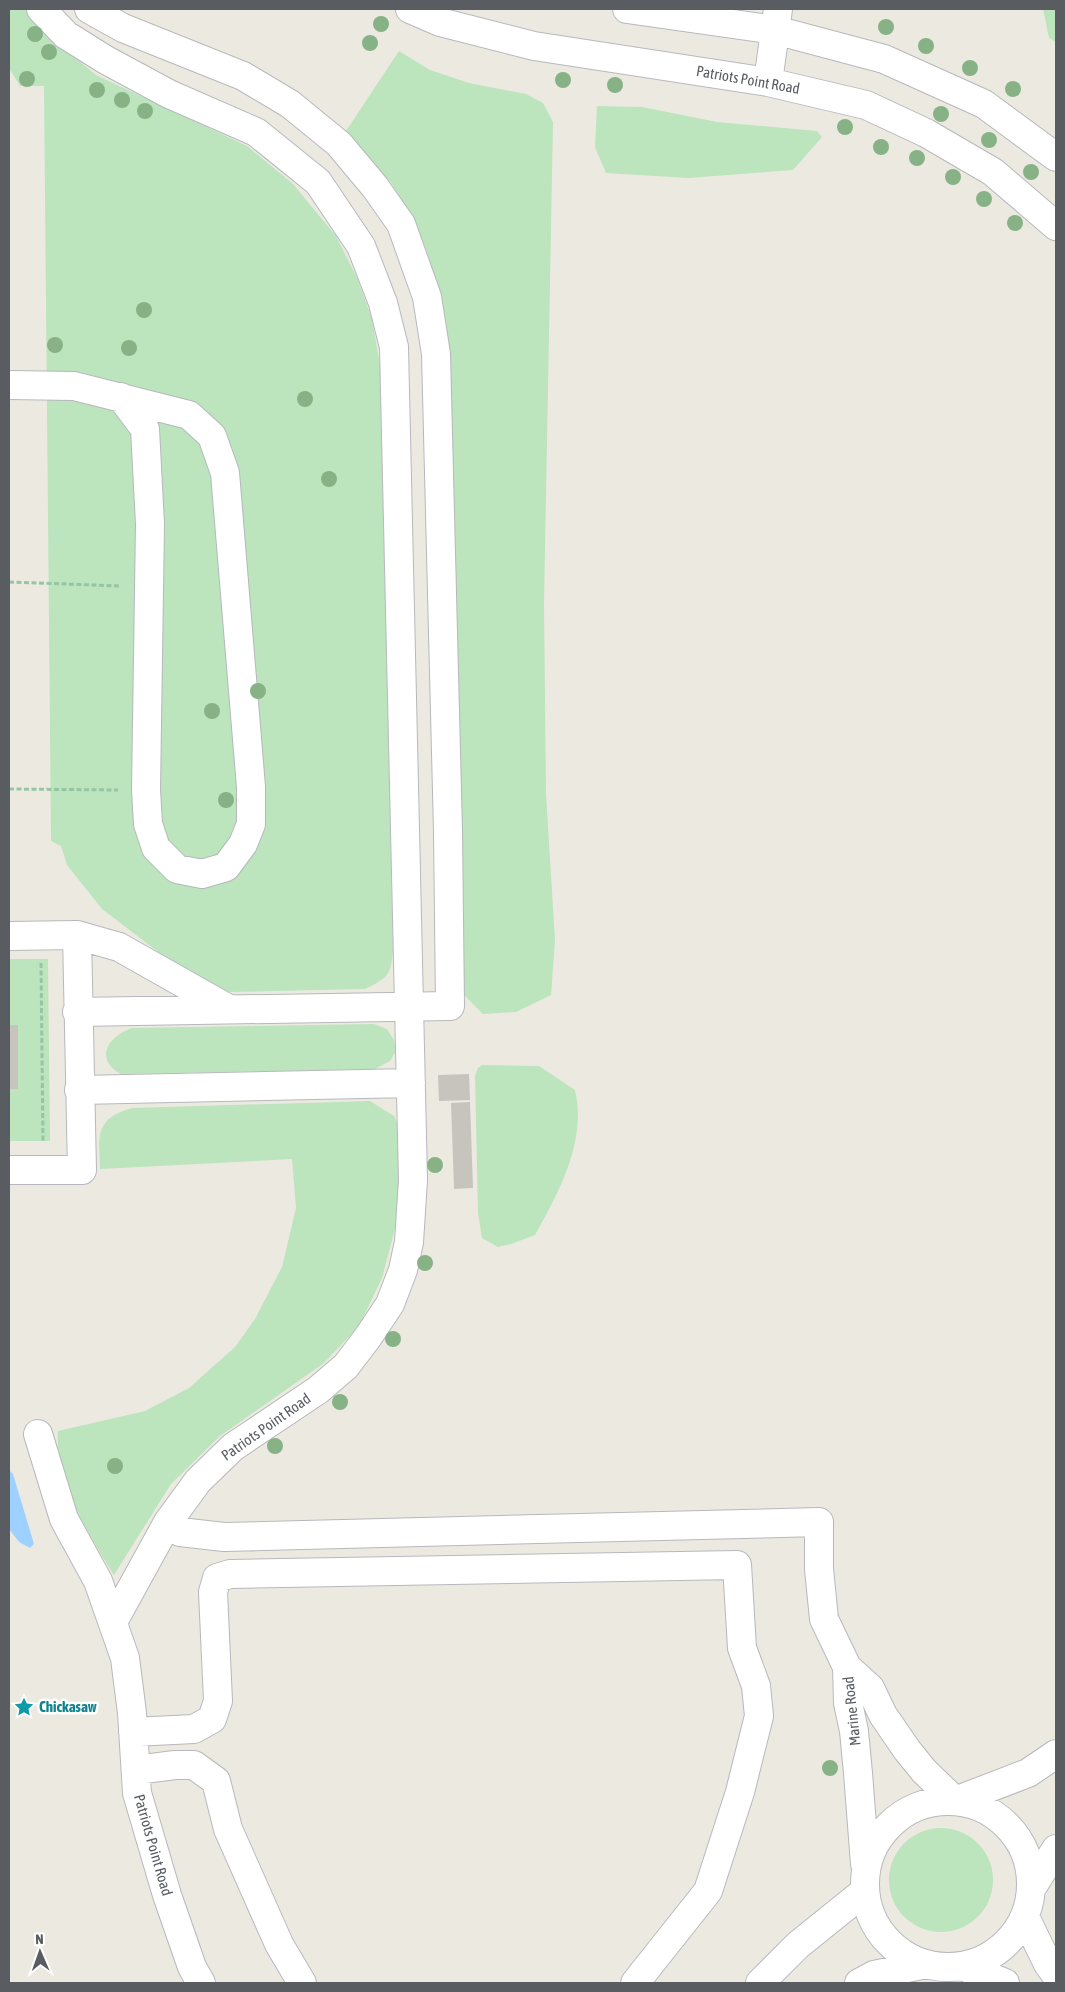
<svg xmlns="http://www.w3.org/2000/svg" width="1065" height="1992" font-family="'Asap Condensed',sans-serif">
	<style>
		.green { fill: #bce4bd }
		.water { fill: #9ed1ff }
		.building { fill: #c7c4be }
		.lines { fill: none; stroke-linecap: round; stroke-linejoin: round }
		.minor-casing { stroke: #b6b8bd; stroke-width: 30 }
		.path { stroke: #95c5a4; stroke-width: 3; stroke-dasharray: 5 2.5; stroke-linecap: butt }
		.minor { stroke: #fff; stroke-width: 28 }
		.tree { fill: #87b285 }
		.labels { text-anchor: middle; stroke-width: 5; stroke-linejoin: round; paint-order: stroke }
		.street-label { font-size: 15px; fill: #595d61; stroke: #fff }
		.culture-label { font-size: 15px; font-weight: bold; fill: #0d838f; stroke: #fff; text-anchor: start }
	</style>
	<rect width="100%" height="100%" fill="#eceae0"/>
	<path class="green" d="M9,9h21l31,37 35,29 151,71 46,38 43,52 21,42 15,41 8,46 13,585c-2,25 -5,28 -28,39l-135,3 -24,-8 -45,-30 -59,-45 -35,-44 -6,-19 -10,-5 -7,-755h-24l-11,-18z
		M1043,9h13v33l-7,-4z
		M399,51l31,19 39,13 57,11 17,9 10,19 -9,481 2,191 9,146 -4,55 -35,17 -33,2 -25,-25 -7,-593 -6,-74 -19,-74 -34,-64 -46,-53z
		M597,106l45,1 75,15 100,9 5,6 -29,33 -105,8 -82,-5 -11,-26z
		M9,959h39l2,182h-41v-52h9v-64h-9z
		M374,1024l13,5 7,11 2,11 -6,10 -15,8 -254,5c-27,-15 -14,-37 11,-46z
		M482,1065l57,1 36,24c12,51 -16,102 -40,145l-24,9 -13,3 -16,-9 -4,-25 -3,-137 3,-8z
		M370,1101l24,15 5,11v87l-17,64 -23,48 -35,37 -104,73 -49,48 -57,91c-25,-40 -60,-95 -56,-144l87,-20 44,-23 46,-41 20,-28 27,-52 14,-59 -4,-49 -192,10c-1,-33 -6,-50 32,-61z
		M889 1880a52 52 0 1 1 104 0a52 52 0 1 1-104 0Z"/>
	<path class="water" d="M9,1470l4,4 21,70 -4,4 -11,-6 -10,-13z"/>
	<path class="building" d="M9,1025h9v64h-9z
		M469,1074l1,26 -31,1 -1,-26z
		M470,1102l3,86 -19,1 -3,-86z"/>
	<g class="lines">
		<defs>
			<path id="minor" d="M41,9l25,26 40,25 63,34 87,38 62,50 43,64 22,57 11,44 19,833 -4,62 -6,28 -13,34 -22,33 -22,29 -28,24 -85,57 -35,34 -30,41 -55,100
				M410,9l30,13 94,24 234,36 98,23 60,28 67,39 63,54
				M627,9l148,21 109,29 100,45 72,53
				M768,82l10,-73
				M9,385l65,1 115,29 23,21 13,37 26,314v37l-8,20 -17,23 -24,7 -25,-5 -21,-21 -8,-24 -2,-34 4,-266 -5,-95 -24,-32
				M77,935l42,12 108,61
				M9,936l68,-1 5,235h-73
				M77,1012l373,-6 -2,-174 -12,-478 -9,-57 -26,-73 -26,-37 -36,-43 -49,-40 -47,-28 -120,-48 -34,-19
				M79,1090l332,-7
				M38,1434l26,85 34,62 27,77 7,55 5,80 30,102 25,72 9,16
				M168,1522l12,10 44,5 595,-15v47l5,50 23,48 23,21 13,27 24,35 17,21 31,30 73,-28 28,-19
				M847,1667l1,36 6,28 4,42 7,91
				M133,1732l61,-3 18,-10 6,-18 -5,-109 4,-14 13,-4 507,-9 5,83 14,38 3,30 -19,76 -32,99 -73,92
				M136,1770l39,-5h19l22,16 12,48 51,115 23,39
				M865 1884a83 83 0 1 1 166 0a83 83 0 1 1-166 0Z
				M1031,1889l25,-40
				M1025,1917l23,47 8,11
				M962,1966l43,17
				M760,1983l38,-38 67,-54
				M859,1983l15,-8 52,-11"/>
		</defs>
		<use href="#minor" class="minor-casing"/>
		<path class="path" d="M9,582l112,4
			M9,789l109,1
			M41,963l2,179"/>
		<use href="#minor" class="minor"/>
	</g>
	<g class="tree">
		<circle cx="381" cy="24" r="8"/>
		<circle cx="886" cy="27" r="8"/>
		<circle cx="35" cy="34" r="8"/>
		<circle cx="370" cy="43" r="8"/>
		<circle cx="926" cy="46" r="8"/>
		<circle cx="49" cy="52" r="8"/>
		<circle cx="970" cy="68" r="8"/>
		<circle cx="27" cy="79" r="8"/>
		<circle cx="563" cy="80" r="8"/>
		<circle cx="615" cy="85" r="8"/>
		<circle cx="1013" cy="89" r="8"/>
		<circle cx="97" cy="90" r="8"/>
		<circle cx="122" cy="100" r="8"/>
		<circle cx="145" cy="111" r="8"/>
		<circle cx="941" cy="114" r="8"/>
		<circle cx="845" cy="127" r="8"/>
		<circle cx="989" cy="140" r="8"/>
		<circle cx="881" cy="147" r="8"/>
		<circle cx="917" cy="158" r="8"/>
		<circle cx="1031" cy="172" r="8"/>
		<circle cx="953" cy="177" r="8"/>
		<circle cx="984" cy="199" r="8"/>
		<circle cx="1015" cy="223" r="8"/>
		<circle cx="144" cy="310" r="8"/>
		<circle cx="55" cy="345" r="8"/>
		<circle cx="129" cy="348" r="8"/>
		<circle cx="305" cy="399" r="8"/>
		<circle cx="329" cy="479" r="8"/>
		<circle cx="258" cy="691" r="8"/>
		<circle cx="212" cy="711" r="8"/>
		<circle cx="226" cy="800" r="8"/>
		<circle cx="435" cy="1165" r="8"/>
		<circle cx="425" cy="1263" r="8"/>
		<circle cx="393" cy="1339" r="8"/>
		<circle cx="340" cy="1402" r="8"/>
		<circle cx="275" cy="1446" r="8"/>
		<circle cx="115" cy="1466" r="8"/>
		<circle cx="830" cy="1768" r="8"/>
	</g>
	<defs>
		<symbol id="sight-bare" viewBox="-9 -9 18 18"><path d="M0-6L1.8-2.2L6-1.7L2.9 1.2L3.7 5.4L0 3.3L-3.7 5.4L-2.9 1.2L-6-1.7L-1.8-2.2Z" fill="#0f9aa8" stroke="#fff" stroke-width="2.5" paint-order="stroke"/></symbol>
	</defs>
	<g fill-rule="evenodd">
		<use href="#sight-bare" x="10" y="1693" width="28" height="28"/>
	</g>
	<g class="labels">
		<g class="street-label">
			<text transform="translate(748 80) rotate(10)" y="5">Patriots Point Road</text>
			<text transform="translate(266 1427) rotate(-35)" y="5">Patriots Point Road</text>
			<text transform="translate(852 1711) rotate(-96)" y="5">Marine Road</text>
			<text transform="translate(153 1845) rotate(74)" y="5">Patriots Point Road</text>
		</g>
		<g class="culture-label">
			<text x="39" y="1712">Chickasaw</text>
		</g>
	</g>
	<rect width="1065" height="1992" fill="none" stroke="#595d61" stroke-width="20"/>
	<g transform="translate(40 1952) rotate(358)" stroke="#ffffff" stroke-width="4" paint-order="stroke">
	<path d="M0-4L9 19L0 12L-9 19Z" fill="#595d61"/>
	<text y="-8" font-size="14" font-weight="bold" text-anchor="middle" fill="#595d61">N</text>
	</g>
</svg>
